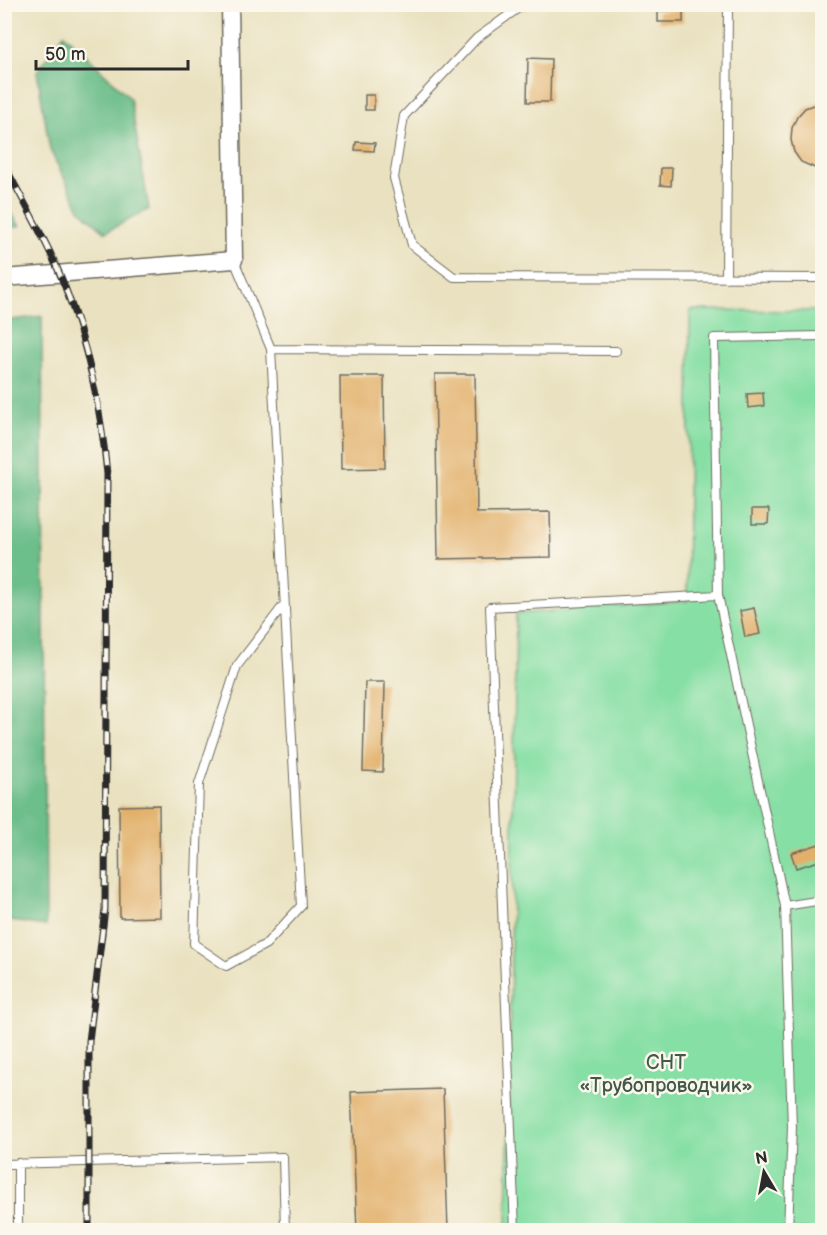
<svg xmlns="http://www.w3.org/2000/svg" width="827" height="1235" font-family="'Balsamiq Sans',sans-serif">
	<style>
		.green { fill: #86dfa4; stroke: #588568; stroke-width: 1.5 }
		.forest { fill: #6cbe8a; stroke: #4c745a; stroke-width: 1.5 }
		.building { fill: #e2b06b }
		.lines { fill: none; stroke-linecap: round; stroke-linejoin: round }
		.lane-casing { stroke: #6e6b5f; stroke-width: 10 }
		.street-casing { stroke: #6e6b5f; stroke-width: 19 }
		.lane { stroke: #fff; stroke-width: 8 }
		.street { stroke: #fff; stroke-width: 16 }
		.rail-casing { stroke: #2b2b2b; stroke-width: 7 }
		.rail { stroke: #fbf7ec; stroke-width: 4.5; stroke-dasharray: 14; stroke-linecap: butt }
		.labels { text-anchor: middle; stroke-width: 5; stroke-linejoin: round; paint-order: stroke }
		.park-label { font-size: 20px; fill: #425849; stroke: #fbf7ec }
	</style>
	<rect width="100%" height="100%" fill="#fbf7ec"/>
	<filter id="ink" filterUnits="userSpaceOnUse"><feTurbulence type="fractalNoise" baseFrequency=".0167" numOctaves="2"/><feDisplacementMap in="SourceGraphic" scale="12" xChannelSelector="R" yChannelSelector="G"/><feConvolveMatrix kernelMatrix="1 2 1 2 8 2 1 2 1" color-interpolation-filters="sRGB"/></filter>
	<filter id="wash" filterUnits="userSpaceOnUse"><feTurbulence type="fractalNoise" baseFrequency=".008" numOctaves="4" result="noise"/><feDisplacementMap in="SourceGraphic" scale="24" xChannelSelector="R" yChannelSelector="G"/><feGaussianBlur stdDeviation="1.35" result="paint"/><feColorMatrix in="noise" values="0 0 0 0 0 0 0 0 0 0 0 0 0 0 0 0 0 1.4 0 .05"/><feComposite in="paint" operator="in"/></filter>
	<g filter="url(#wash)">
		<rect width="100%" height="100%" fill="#e9e1bf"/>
		<path class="green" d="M690,310l132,1v919h-315l9,-616 171,-13z"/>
		<path class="forest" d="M64,34l66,64 19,111 -43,23 -25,-21 -31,-61 -13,-78z
			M5,205l15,21 -15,3z
			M42,316l4,610 -42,-6 1,-599z"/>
		<g id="blocks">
			<path class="building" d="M683,10v12h-25v-11z
				M528,58l23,1 -1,43h-23z
				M365,95h9v15h-9z
				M822,102v69l-21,-9 -7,-10 -3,-12 1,-12 5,-11 8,-9z
				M356,142l19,1 -1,8 -19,-1z
				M661,168h11l-1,18 -11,-1z
				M435,374h40l2,139 73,-1 1,45 -113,2z
				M340,376h44l1,92 -44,1z
				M763,393l1,13 -16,2 -1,-14z
				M752,509h17l-1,15h-16z
				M754,608l6,26 -15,3 -5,-26z
				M365,682h20l-2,90 -20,-1z
				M159,805l1,112 -40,1 -1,-112z
				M819,844l3,16 -26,8 -5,-15z
				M443,1089l5,141h-91l-6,-138z"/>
		</g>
	</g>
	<g filter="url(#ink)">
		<use href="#blocks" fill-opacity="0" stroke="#6e6b5f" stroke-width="1.5"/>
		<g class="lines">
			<defs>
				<path id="lane" d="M524,4l-47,34 -73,78 -10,62 18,67 42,32 368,1
					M234,260l37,89 30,557 -35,38 -40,22 -32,-22 5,-160 38,-118 46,-60
					M726,278l2,-274
					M822,336l-108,2 4,257 67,311 37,-6
					M271,349l345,2
					M785,906l7,221 -4,103
					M18,1163v67
					M4,1164l279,-7 2,73
					M515,1230l-25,-623 228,-12"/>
				<path id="street" d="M4,278l230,-18 -4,-256"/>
			</defs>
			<use href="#lane" class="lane-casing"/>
			<use href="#street" class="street-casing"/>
			<use href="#lane" class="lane"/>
			<use href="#street" class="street"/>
			<defs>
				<path id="rail" d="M4,164c21,41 45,81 61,123 24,62 36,121 42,187l-2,435 -16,132v189"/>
			</defs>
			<use href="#rail" class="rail-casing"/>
			<use href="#rail" class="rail"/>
		</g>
	</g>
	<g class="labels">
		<g class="park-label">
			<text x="666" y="1069">СНТ<tspan x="666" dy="23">«Трубопроводчик»</tspan></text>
		</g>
	</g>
	<rect width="827" height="1235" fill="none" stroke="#fbf7ec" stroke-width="24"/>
	<g transform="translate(764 1172) rotate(350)" stroke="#fbf7ec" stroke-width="4.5" paint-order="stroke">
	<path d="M0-4.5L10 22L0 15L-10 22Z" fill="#2b2b2b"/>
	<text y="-9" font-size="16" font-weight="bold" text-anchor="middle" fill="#2b2b2b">N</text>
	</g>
	<path d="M36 60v9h152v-9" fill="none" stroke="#2b2b2b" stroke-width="3"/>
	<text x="45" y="60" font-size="18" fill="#2b2b2b" stroke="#fbf7ec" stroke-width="4.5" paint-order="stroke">50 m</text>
</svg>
